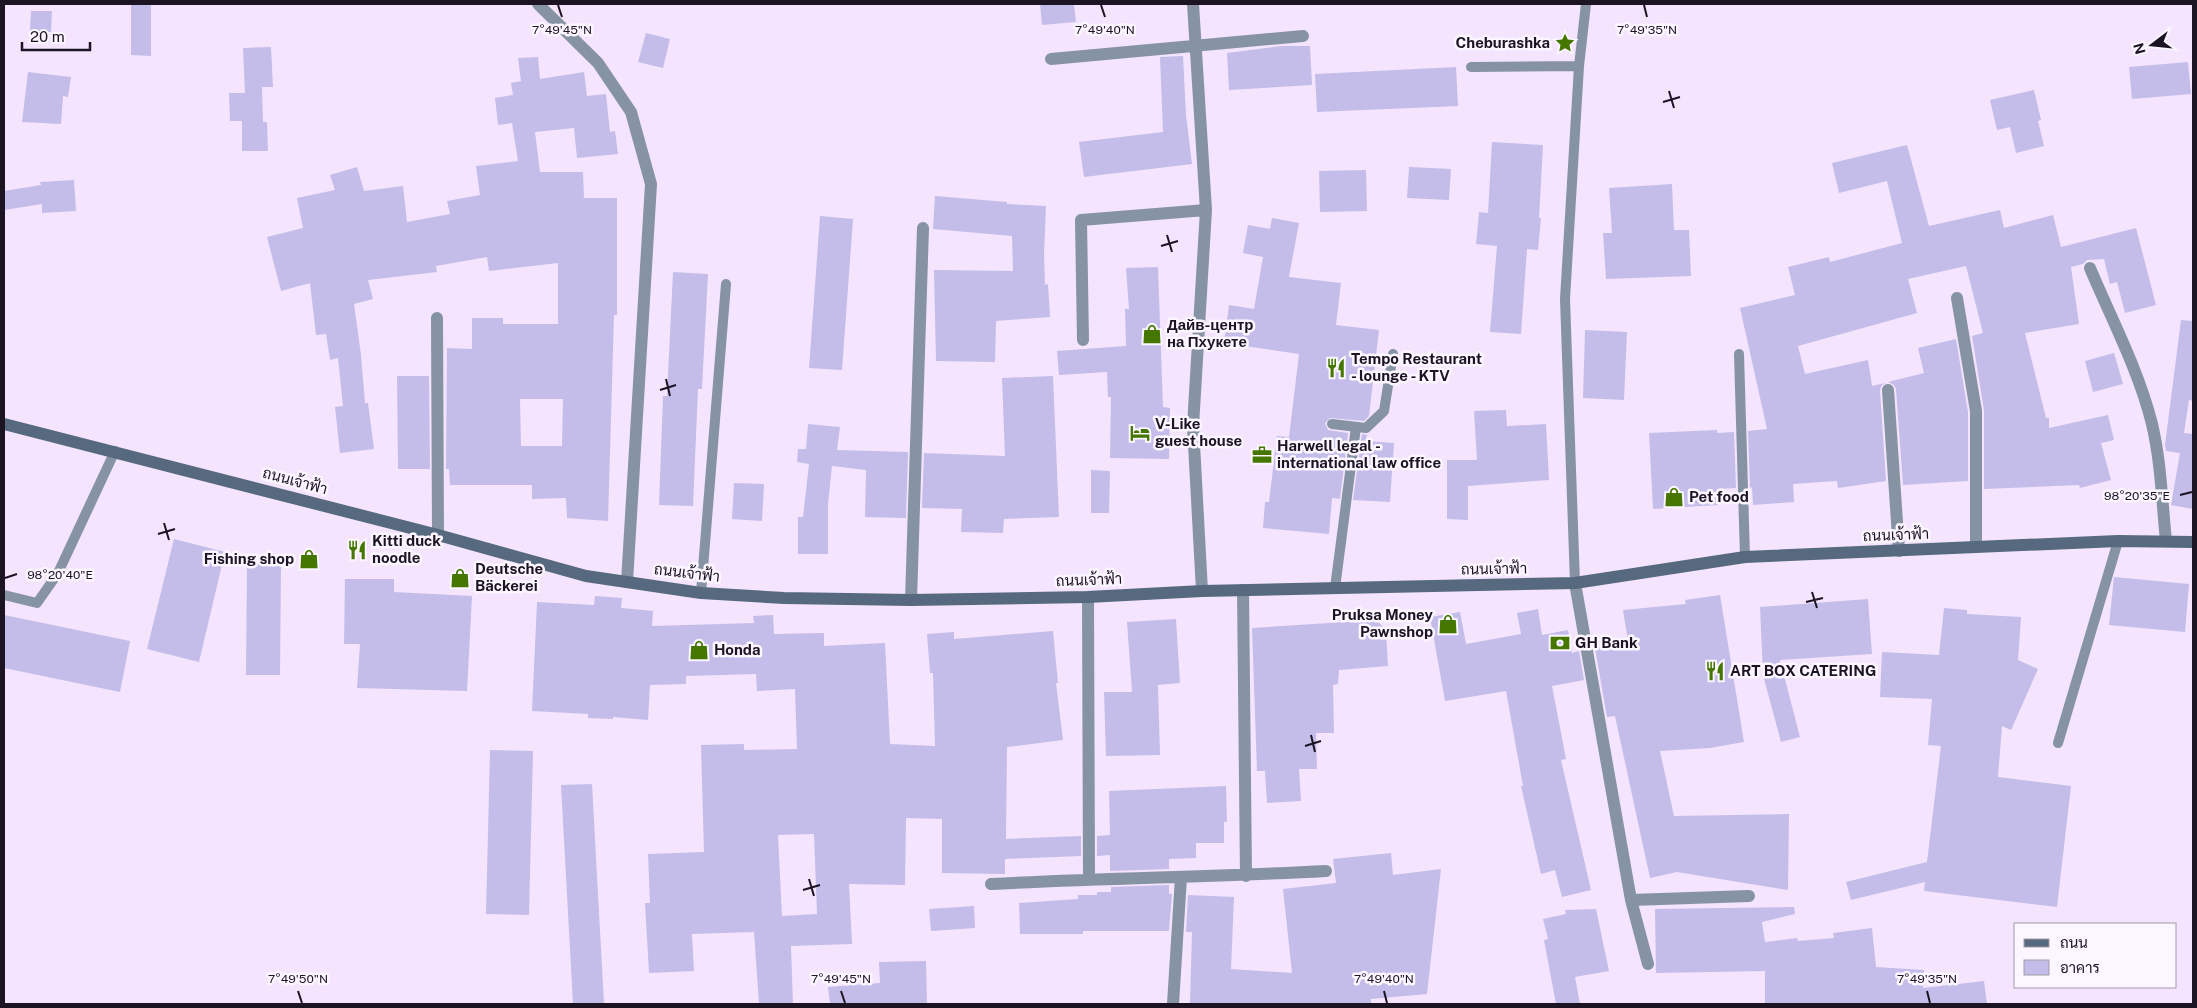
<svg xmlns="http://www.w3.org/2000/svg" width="2197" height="1008" font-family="'Public Sans',Sarabun,sans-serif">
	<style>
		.building { fill: #c4bde9; fill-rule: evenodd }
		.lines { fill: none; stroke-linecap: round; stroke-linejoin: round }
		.lane { stroke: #8693a3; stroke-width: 10 }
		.street { stroke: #8693a3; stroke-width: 12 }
		.secondary { stroke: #56697f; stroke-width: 12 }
		.ticks { fill: none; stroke: #1d1423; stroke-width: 2 }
		.labels { text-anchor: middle; stroke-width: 5; stroke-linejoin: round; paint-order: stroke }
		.poi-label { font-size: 15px; font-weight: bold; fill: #1d1423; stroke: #fbf6ff; text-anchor: start }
		.street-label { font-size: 15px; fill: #1d1423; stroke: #fbf6ff }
		.ticks-label { font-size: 12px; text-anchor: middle; fill: #1d1423; stroke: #fbf6ff; stroke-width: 5; stroke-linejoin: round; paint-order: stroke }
	</style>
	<rect width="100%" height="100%" fill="#f4e4fe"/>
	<path class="building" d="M131,4h20v52l-20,-1z
		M1040,4h34l2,18 -34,3z
		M31,11h21l-1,21 -21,-1z
		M646,33l24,6 -7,29 -25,-6z
		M1281,46h29l2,39 -83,5 -2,-37z
		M271,47l2,40h-11l1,35h4l1,29h-26v-30h-12l-1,-28h16l-2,-45z
		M1183,56l3,59 6,49 -108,13 -5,-35 84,-10 -3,-75z
		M538,57l2,22 44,-7 3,24 19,-2 4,38 5,-1 3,23 -41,4 -3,-30 -39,4 5,40h43l1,26h33v117h-3l-6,206 -41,-3 -1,-20 -34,1v-14h-82l-1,-16h-3l1,-121 25,1v-31h31v6h55v-61l-69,8 -2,-14 -51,9 1,6 -69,8 5,19 -19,5 7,51 4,48h3l6,46 -34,4 -5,-46 8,-1 -5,-48 -8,2 -4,-26 -10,1 -6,-52 -29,8 -14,-54 36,-9 -6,-30 38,-8 -5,-15 27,-8 7,24 39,-5 4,36 43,-8 -3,-13 33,-6 -4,-29 42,-5 -6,-38 -14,2 -3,-27 18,-3 -2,-12 10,-2 -3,-23zM520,399h43l-1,47h-41z
		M2188,62l3,32 -59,5 -3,-32z
		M1456,67l2,39 -141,6 -2,-38z
		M28,72l43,5 -3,20 -5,-1 -2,28 -39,-2z
		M2034,90l7,30 -3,1 6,25 -28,7 -6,-26 -13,3 -7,-30z
		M1492,142l51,3 -4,73h2l-3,32 -11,-1 -6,85 -31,-2 7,-86 -21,-2 3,-32 9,1z
		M1907,145l22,81 71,-16 4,18 49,-13 8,32 75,-19 20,77 -31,8 -8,-31 -7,2 -6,-25 -17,1 -4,4 -12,3 8,57 -54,9 21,85h3v10l59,-13 6,25 -13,3 10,37 -31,8 -1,-3 -95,4v-79l-12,-74 11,-3 -17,-67 -58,13 9,34 -119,33 7,28 63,-14 4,26 13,-3 -4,3 -1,5 6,90 -48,7 -1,-7 -44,3 1,18 -41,3 -1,-18 -2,1 -2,-57 19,-2 -27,-121 55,-13 -7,-28 41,-10 1,5 72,-19 -15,-62 -48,12 -7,-30z
		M1409,167l42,2 -2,31 -42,-2z
		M1366,170l1,41 -47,1 -1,-41z
		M74,180l2,31 -34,2v-9l-38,6v-19l37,-6 -1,-3z
		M1672,184l2,46h15l2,46 -85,3 -3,-46h9l-3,-45z
		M935,196l72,6v2l39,2 -2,48 1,31 3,-1 2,33 -54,4 -1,41 -59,-1 -2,-91 79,1 -1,-35 -79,-7z
		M820,216l33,3 -11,151 -33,-2z
		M1272,218l27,5 -10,54 52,6 -5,42 43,5 -10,86 -5,5 -34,-3 -5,5 3,7 20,3 -8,66 -8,-1 -3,36 -66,-6 2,-26h4l8,-66 12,1 10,-83 -75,-11 5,-38 25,4 9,-52 -20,-4 5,-28 22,4z
		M1158,267l5,140 7,1 -1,51 -59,-1 1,-61h-3l-1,-25 -48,3 -2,-24 69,-5 -1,-37h4l-3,-41z
		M673,272l35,2 -6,115h-4l-5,117 -34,-1 4,-109h4z
		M2181,320l12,1v80l-4,-1 -5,33 9,1v75l-22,-4 9,-52 -14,-2 -1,-6z
		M1585,330l42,2 -3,68 -41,-2z
		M1956,339l12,73v69l-65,4 -7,-96 -2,-4 -6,-3 36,-9 -6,-25z
		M2114,353l9,31 -30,8 -8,-31z
		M397,376h32l1,93h-32z
		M1053,376l6,141 -55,2 -1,14 -42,-1 1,-23 -40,-1 2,-55 81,3 -3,-78z
		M1506,410l1,16 39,-2 3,56 -81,6v34l-21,-1v-59h30l-3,-49z
		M808,424l32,3 -3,23 71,2 -2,66 -41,-1 1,-47 -34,-4 -4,38v50h-30v-37h5l6,-53 -12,-2 1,-13h8z
		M1717,430v3l17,-1 2,56 -19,1 1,16 -65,4 -4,-76z
		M1362,434l5,1 -1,6 28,2 -4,59 -37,-2z
		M1091,470l19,1 -1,42h-18z
		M734,483l30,1 -2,37 -30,-2z
		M174,539l51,13 -26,110 -52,-13z
		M247,564h34l-1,111h-34z
		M2114,577l75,7 -4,48 -76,-7z
		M345,579h49v13l78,4 -5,95 -110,-3 3,-44h-16z
		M1720,595l24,147 -34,6 -50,3 14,65 115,-2 -1,76 -111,-18 -27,6 -35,-162 -8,1 -12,-69 33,-7 -5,-31 63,-6 -1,-4z
		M595,596l27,2 -1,10 32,3 -1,15 102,-3 -1,-7 20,-1 1,19 50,-1v13l61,-3 5,101 45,2 -2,-73h-3l-3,-39 27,-2v7l99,-8 5,52h-2l7,57 -56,7 -1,92 75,-3v20l-76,3v15l-63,-1v-54l-36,-1 -1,67 -56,-1 3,60 -61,2 2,58h-34l-5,-72 -62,2 2,37 -45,2 -4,-70h5l-2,-49 56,-2 -3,-107 43,-1v6l53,-1 -2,-60 -38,2 -1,-17 -70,2v8l-36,1 -2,35 -35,-3v2l-25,-1v-4l-56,-3 5,-109 57,3zM814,834l3,80 -35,2 -4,-81z
		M1868,599l4,55 -92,6 20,77 -19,5 -18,-67 -3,-68z
		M1944,608l23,2v4l54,3 -3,43 20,9 -27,61 -9,-4 -4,51 73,9 -14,121 -133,-16 1,-9 -74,18 -5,-18 81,-20 14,-116 -13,-1 4,-46 -52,-2 2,-45 57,3z
		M1538,609l4,26 26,-5 4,23 7,-2 5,29 -32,6 14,73 -5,1 30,130 -29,7 -7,-27 -14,4 -20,-88h2l-17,-95 -61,10 -15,-84 30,-5 6,32 55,-10 -4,-21z
		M4,615l126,26 -10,51 -116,-24z
		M1176,619l4,64 -22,2 2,70 -54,1 -2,-64h28l-5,-70z
		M1377,620l9,11 2,35 -49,4 -1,14 -5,1 1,48h-18l1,36h-18l2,32 -34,2 -2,-32h-8l-5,-143z
		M490,750l43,1 -4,164 -43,-1z
		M592,784l12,220h-31l-12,-219z
		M1226,786l1,36h-3v21h-28v15l-27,1v10l-59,2v-16l-13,1v-20l13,-1 -1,-44z
		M1391,853l2,22 48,-6 -14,125 -56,5v5h-181l2,-72h-6l2,-37 46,2 -3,72 61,4 -9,-84 53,-6 -3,-24z
		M1169,885v9h3l-3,37h-86v3h-63l-1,-31 59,-4v-4h19v-3h14v-5z
		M974,906l1,22 -44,3 -2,-22z
		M1794,907l1,7 -33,8 3,20 32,-4 1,3 36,-3 -1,-5 39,-5 4,39 48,3 -1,18 61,-7 3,23h-222v-33l-109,2 -1,-64z
		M1596,909l13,62 -34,6 5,27h-24l-12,-64 4,-1 -5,-20 23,-5 -1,-4z
		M926,961l1,43h-97l-2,-17 52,-4 -1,-21z"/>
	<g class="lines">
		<path class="lane" d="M1471,67l108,-1
			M1739,354l6,203
			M1332,424l34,4 18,-17 9,-57
			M1575,583l-10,-284 14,-233 7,-62
			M1335,588l21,-161
			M701,593l25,-309
			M4,595l33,8 21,-30 57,-122
			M2058,743l60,-202"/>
		<path class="street" d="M538,4l60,59 33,49 20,72 -24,398
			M1193,4l13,206 -13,216 9,165
			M1051,59l252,-23
			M2090,268c21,50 49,103 62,156 9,38 10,78 14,117
			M1957,298l19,113v136
			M437,318l1,217
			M1083,340l-2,-120 125,-10
			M1888,390l11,161
			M1575,583l56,317 17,64
			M1243,590l3,286
			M1088,597l1,282
			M911,600l12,-372
			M991,884c112,-6 223,-7 335,-13
			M1631,900l118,-4
			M1173,1004l8,-127"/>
		<path class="secondary" d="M4,424l434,111 148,41 115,17 83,5 127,2 177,-3 114,-6 373,-8 170,-26 373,-16 75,1"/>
	</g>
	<path class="ticks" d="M558,5l4,12M1101,5l4,12M1644,5l3,12M1669,91l5,17M1663,102l17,-5M1167,235l5,17M1161,246l17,-5M666,379l4,17M660,390l16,-5M2180,495l12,-3M164,523l5,17M158,534l17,-5M5,578l12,-4M1812,592l5,16M1806,602l17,-4M1311,735l4,17M1305,746l16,-5M809,879l5,17M803,890l17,-5M298,991l4,12M841,991l4,12M1384,991l3,12M1927,991l3,12"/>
	<defs>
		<symbol id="sight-bare" viewBox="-9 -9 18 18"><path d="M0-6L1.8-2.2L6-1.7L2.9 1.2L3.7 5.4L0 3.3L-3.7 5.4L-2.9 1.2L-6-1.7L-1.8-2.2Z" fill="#457700" stroke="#fbf6ff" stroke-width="2.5" paint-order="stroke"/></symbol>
		<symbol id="shop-bare" viewBox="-9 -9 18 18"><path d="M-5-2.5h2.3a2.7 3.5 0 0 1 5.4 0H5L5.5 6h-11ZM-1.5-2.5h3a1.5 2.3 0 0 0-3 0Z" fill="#457700" stroke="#fbf6ff" stroke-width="2.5" paint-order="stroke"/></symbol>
		<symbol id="restaurant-bare" viewBox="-9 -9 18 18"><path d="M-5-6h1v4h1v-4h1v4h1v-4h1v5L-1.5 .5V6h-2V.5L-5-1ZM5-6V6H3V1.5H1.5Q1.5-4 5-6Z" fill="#457700" stroke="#fbf6ff" stroke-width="2.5" paint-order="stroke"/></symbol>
		<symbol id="hotel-bare" viewBox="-9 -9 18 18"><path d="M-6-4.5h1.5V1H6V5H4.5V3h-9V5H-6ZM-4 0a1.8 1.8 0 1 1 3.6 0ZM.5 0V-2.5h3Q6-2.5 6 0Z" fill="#457700" stroke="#fbf6ff" stroke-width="2.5" paint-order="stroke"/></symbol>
		<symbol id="office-bare" viewBox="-9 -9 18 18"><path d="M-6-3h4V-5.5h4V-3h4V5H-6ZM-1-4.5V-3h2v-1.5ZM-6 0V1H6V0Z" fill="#457700" stroke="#fbf6ff" stroke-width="2.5" paint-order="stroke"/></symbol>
		<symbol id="bank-bare" viewBox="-9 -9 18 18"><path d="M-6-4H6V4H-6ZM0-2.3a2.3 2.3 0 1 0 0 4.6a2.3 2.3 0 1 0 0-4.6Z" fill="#457700" stroke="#fbf6ff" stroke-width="2.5" paint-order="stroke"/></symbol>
	</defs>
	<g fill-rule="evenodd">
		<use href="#sight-bare" x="1551" y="29" width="28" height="28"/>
		<use href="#shop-bare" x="1138" y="320" width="28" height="28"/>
		<use href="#restaurant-bare" x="1322" y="354" width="28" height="28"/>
		<use href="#hotel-bare" x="1126" y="419" width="28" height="28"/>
		<use href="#office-bare" x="1248" y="441" width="28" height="28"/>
		<use href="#shop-bare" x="1660" y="483" width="28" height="28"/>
		<use href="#restaurant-bare" x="343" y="536" width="28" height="28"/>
		<use href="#shop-bare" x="295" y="545" width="28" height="28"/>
		<use href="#shop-bare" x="446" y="564" width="28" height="28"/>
		<use href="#shop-bare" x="1434" y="610" width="28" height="28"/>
		<use href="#bank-bare" x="1546" y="629" width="28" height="28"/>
		<use href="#shop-bare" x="685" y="636" width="28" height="28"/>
		<use href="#restaurant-bare" x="1701" y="657" width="28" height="28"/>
	</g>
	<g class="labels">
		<g class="poi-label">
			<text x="1550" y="48" text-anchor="end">Cheburashka</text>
			<text x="1167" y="330">Дайв-центр<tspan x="1167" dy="17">на Пхукете</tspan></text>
			<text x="1351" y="364">Tempo Restaurant<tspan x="1351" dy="17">- lounge - KTV</tspan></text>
			<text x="1155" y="429">V-Like<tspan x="1155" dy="17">guest house</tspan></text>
			<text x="1277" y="451">Harwell legal -<tspan x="1277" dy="17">international law office</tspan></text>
			<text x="1689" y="502">Pet food</text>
			<text x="372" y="546">Kitti duck<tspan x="372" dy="17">noodle</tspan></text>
			<text x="294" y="564" text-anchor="end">Fishing shop</text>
			<text x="475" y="574">Deutsche<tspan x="475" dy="17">Bäckerei</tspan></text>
			<text x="1433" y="620" text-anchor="end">Pruksa Money<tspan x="1433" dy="17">Pawnshop</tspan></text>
			<text x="1575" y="648">GH Bank</text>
			<text x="714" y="655">Honda</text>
			<text x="1730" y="676">ART BOX CATERING</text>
		</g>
		<g class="street-label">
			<text transform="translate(295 481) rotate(15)" y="5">ถนนเจ้าฟ้า</text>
			<text transform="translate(1896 535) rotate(-2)" y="5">ถนนเจ้าฟ้า</text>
			<text transform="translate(1494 569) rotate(-1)" y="5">ถนนเจ้าฟ้า</text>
			<text transform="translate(687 573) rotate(7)" y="5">ถนนเจ้าฟ้า</text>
			<text transform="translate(1089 580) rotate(-2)" y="5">ถนนเจ้าฟ้า</text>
		</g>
	</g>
	<g class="ticks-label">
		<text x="562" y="34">7°49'45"N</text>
		<text x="1105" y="34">7°49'40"N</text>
		<text x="1647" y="34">7°49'35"N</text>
		<text x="2137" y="500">98°20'35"E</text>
		<text x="60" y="579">98°20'40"E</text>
		<text x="298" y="983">7°49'50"N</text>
		<text x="841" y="983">7°49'45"N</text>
		<text x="1384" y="983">7°49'40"N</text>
		<text x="1927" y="983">7°49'35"N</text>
	</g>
	<rect width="2197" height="1008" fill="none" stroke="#1d1423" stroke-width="10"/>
	<rect x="2014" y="923" width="162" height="65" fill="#fbf6ff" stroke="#a29ca7"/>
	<rect x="2024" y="939" width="25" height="8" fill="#56697f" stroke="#a29ca7"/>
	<text x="2060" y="948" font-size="15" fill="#1d1423">ถนน</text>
	<rect x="2024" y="960" width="25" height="15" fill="#c4bde9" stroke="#a29ca7"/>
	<text x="2060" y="973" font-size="15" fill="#1d1423">อาคาร</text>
	<g transform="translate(2152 45) rotate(254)" stroke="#fbf6ff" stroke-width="4" paint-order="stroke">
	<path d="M0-4L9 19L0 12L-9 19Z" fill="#1d1423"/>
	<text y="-8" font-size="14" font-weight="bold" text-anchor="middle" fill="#1d1423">N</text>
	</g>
	<path d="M22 42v8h68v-8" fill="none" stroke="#1d1423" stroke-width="2.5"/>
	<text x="30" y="42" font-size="15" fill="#1d1423" stroke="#fbf6ff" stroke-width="4" paint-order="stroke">20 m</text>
</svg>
